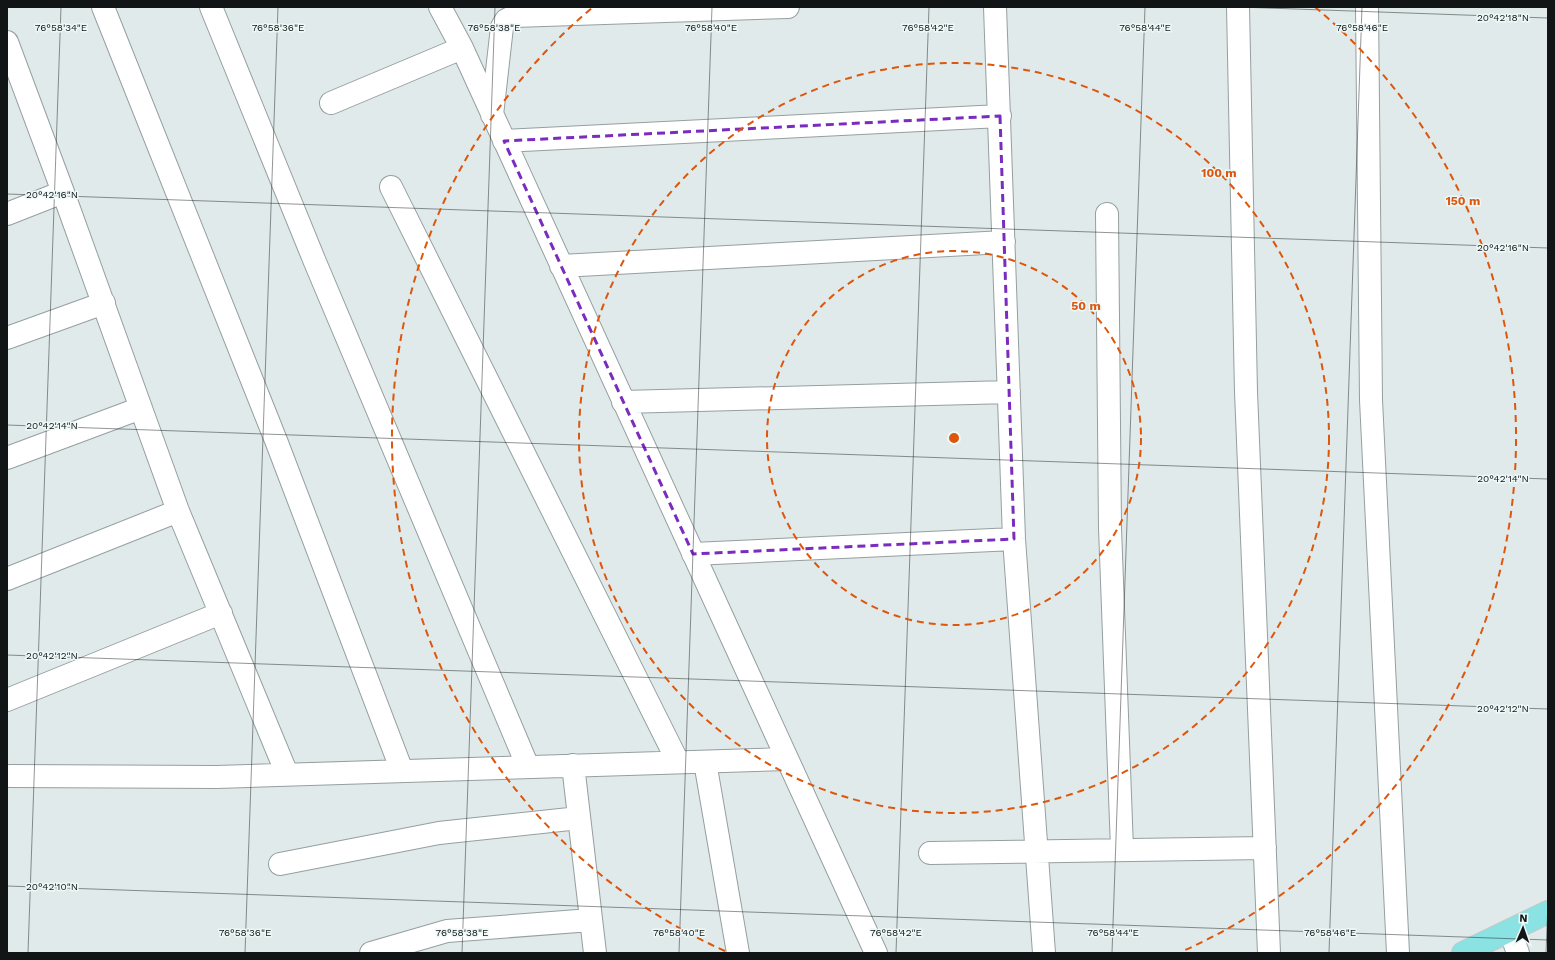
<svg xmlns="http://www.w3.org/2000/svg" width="1555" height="960" font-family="'Work Sans',sans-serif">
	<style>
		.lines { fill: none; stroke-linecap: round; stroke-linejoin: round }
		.minor-casing { stroke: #959f9f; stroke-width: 24 }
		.major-casing { stroke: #c6c7c7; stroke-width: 24 }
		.minor { stroke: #fff; stroke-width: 22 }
		.major { stroke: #8ae3e2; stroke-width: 22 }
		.marked { fill: none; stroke: #7b2cbf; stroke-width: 3; stroke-dasharray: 8 5; stroke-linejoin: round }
		.ticks { fill: none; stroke: #111515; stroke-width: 1; stroke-opacity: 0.45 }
		.ring { fill: none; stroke: #dd560c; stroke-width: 2; stroke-dasharray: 7 5 }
		.ticks-label { font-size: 10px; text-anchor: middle; fill: #111515; stroke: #edf8f7; stroke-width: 3; stroke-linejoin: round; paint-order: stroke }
		.centre { fill: #dd560c; stroke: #edf8f7; stroke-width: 2 }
		.ring-label { font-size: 12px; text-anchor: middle; font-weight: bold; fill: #dd560c; stroke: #edf8f7; stroke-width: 3; stroke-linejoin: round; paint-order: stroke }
	</style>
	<rect width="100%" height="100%" fill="#e0eaea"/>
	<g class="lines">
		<defs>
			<path id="minor" d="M103,7l174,436 125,328
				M211,7l104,255 213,505
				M440,7l22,41 414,905
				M995,7l19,532 30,414
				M1238,7l8,385 23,561
				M1367,7l4,393 27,553
				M7,42l56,150 115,319 109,263
				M331,103l131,-55
				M492,115l10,-88 4,-7 8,-4 274,-9
				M504,141l496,-25
				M391,187l287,575
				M7,214l56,-22
				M1107,214l3,314 12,321
				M561,266l443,-24
				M7,338l97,-35
				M623,402l386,-10
				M7,458l134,-50
				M693,554l321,-15
				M7,579l171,-68
				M7,700l214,-87
				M705,762l33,191
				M573,765l22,188
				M10,776l207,1 570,-18
				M930,853l335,-5
				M280,864l159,-31 140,-15
				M1510,931l8,22
				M371,953l76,-22 144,-11"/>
			<path id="major" d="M1463,953l85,-41"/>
		</defs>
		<use href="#minor" class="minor-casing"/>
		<use href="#major" class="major-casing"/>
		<use href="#minor" class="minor"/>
		<use href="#major" class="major"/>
	</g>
	<path class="marked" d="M1000,116l14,423 -321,15 -189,-413z"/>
	<path class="ticks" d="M1239,7l309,11M7,194l1541,54M7,425l1541,54M7,655l1541,54M7,886l1541,54M28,953l33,-946M245,953l33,-946M462,953l33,-946M679,953l33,-946M896,953l33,-946M1112,953l33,-946M1329,953l33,-946M1546,953l2,-52"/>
	<g class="ring">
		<circle cx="954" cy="438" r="187"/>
		<circle cx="954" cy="438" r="375"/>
		<path d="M725 951A562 562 0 0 1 593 7M1315 7A562 562 0 0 1 1183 951"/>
	</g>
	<g class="ticks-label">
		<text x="1503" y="21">20°42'18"N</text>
		<text x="61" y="31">76°58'34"E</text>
		<text x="278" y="31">76°58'36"E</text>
		<text x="494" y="31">76°58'38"E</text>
		<text x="711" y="31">76°58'40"E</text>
		<text x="928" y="31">76°58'42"E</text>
		<text x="1145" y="31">76°58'44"E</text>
		<text x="1362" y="31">76°58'46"E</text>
		<text x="52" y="198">20°42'16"N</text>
		<text x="1503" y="251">20°42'16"N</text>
		<text x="52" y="429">20°42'14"N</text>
		<text x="1503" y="482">20°42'14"N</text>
		<text x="52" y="659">20°42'12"N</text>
		<text x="1503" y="712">20°42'12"N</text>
		<text x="52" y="890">20°42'10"N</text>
		<text x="245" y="936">76°58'36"E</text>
		<text x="462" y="936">76°58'38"E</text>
		<text x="679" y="936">76°58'40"E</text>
		<text x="896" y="936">76°58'42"E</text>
		<text x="1113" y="936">76°58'44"E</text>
		<text x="1330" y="936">76°58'46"E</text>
	</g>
	<circle cx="954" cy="438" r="6" class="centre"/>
	<g class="ring-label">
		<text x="1219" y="177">100 m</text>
		<text x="1463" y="205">150 m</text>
		<text x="1086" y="310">50 m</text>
	</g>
	<rect width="1555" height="960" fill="none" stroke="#111515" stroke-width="16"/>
	<g transform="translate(1523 928) rotate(2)" stroke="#edf8f7" stroke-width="3" paint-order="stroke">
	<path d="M0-3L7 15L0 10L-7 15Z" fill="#111515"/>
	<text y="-6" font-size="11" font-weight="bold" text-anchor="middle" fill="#111515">N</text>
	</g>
</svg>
